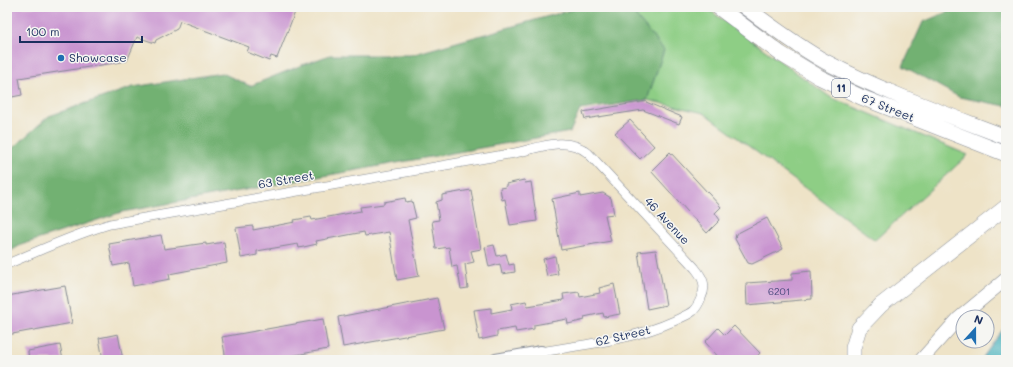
<svg xmlns="http://www.w3.org/2000/svg" width="1013" height="367" font-family="Mali,sans-serif">
	<style>
		.green { fill: #8ece85; stroke: #547e72 }
		.forest { fill: #72b172; stroke: #467068 }
		.water { fill: #3dadb9; stroke: #2c6e8c }
		.building { fill: #c994d0 }
		.lines { fill: none; stroke-linecap: round; stroke-linejoin: round }
		.minor-casing { stroke: #848992; stroke-width: 10 }
		.tertiary-casing { stroke: #848992; stroke-width: 14 }
		.secondary-casing { stroke: #848992; stroke-width: 14 }
		.primary-casing { stroke: #848992; stroke-width: 16 }
		.minor { stroke: #fff; stroke-width: 9 }
		.tertiary { stroke: #fff; stroke-width: 12 }
		.secondary { stroke: #fff; stroke-width: 13 }
		.primary { stroke: #fff; stroke-width: 15 }
		.poi-dot { fill: #1f6fb2; stroke: #f6f6f2; stroke-width: 1.5 }
		.labels { text-anchor: middle; stroke-width: 3; stroke-linejoin: round; paint-order: stroke }
		.number-label { font-size: 10px; fill: #46487a }
		.shield { fill: #f6f6f2; stroke: #5d6b8a; stroke-width: 1 }
		.shield-label { font-size: 11px; font-weight: bold; fill: #1b2f5e }
		.poi-label { font-size: 12px; fill: #1b2f5e; stroke: #f6f6f2; text-anchor: start }
		.street-label { font-size: 12px; fill: #1b2f5e; stroke: #f6f6f2 }
	</style>
	<rect width="100%" height="100%" fill="#f6f6f2"/>
	<filter id="ink" filterUnits="userSpaceOnUse"><feTurbulence type="fractalNoise" baseFrequency=".025" numOctaves="2"/><feDisplacementMap in="SourceGraphic" scale="8" xChannelSelector="R" yChannelSelector="G"/><feConvolveMatrix kernelMatrix="1 2 1 2 8 2 1 2 1" color-interpolation-filters="sRGB"/></filter>
	<filter id="wash" filterUnits="userSpaceOnUse"><feTurbulence type="fractalNoise" baseFrequency=".012" numOctaves="4" result="noise"/><feDisplacementMap in="SourceGraphic" scale="16" xChannelSelector="R" yChannelSelector="G"/><feGaussianBlur stdDeviation="0.9" result="paint"/><feColorMatrix in="noise" values="0 0 0 0 0 0 0 0 0 0 0 0 0 0 0 0 0 1.4 0 .05"/><feComposite in="paint" operator="in"/></filter>
	<g filter="url(#wash)">
		<rect width="100%" height="100%" fill="#eee3c7"/>
		<path class="green" d="M628,7h77l125,90 138,58 -93,85 -171,-127 -57,-13 17,-50z"/>
		<path class="forest" d="M581,7h47l36,43 -17,50 -67,10 -10,22 -448,80 -101,33 -14,8v-100l42,-37 84,-29 89,-14 28,13 52,-21 28,-10h81z
			M959,7h47v99l-47,-9 -56,-31 20,-44z"/>
		<path class="water" d="M1006,325v35h-25z"/>
		<g id="blocks">
			<path class="building" d="M7,7h290l-20,51 -6,-2 -2,5 -22,-9 2,-5 -69,-26 -3,8 -21,11 -1,3 -18,-6 -10,24 -108,17 3,17 -15,3z
				M646,101v1l36,15 -3,7 -36,-14 -58,9 -2,-7z
				M630,120l24,26 -14,13 -25,-26z
				M670,152l51,55 -6,6 5,7 -13,13 -56,-62z
				M524,180l1,3 6,-1 6,39 -27,4 -5,-26 -3,1 -2,-12 6,-1v-3z
				M471,190l10,59 -10,2 3,11 -9,2 3,24 -7,1 -4,-23 -5,1 -3,-20 -13,2 -4,-28 7,-1 -3,-18 6,-2v-5z
				M580,193v4l23,-4 8,5 3,16 -9,1 6,26 -50,9 -9,-51z
				M405,198l1,4 6,-1 4,17 -8,2 11,56 -22,4 -8,-48 -24,4 -1,-4 -48,9 1,3 -18,4 -1,-4 -41,7v4l-16,3 -5,-30 17,-2v4l42,-8 -1,-2 17,-3 1,3 49,-9 -1,-4 24,-3v-2z
				M767,218l16,31 -31,15 -4,-1 -13,-24 1,-5z
				M161,235l3,14 42,-6v2l18,-3 3,21 -58,11 1,5 -37,7 -4,-23 -16,3 -4,-22z
				M494,245l3,11 9,-2 3,11 5,-1 1,8 -13,2 -2,-10 -11,3 -4,-20z
				M656,250l10,55 -19,4 -9,-57z
				M555,256l3,18 -11,2 -4,-17z
				M811,271l1,28 -65,6 -1,-22 46,-3v-7z
				M614,284l6,30 -16,3 -1,-4 -19,4 1,3 -17,4 -1,-5 -33,6v4l-18,3 -1,-4 -18,3v5l-18,4 -5,-30 17,-2v5l21,-4 -1,-5 15,-3 2,5 36,-6 -1,-6 16,-2 1,5 20,-4 -1,-5z
				M65,286l7,37 -65,12v-39z
				M437,298l7,31 -101,18 -5,-30z
				M323,319l5,30 -59,11h-43l-4,-23z
				M734,326l26,27 -6,7h-33l-16,-18 13,-14 7,7z
				M118,334l5,26h-20l-4,-22z
				M60,345l3,15h-34l-1,-9z"/>
		</g>
	</g>
	<g filter="url(#ink)">
		<use href="#blocks" fill-opacity="0" stroke="#848992" stroke-width="1"/>
		<g class="lines">
			<defs>
				<path id="minor" d="M7,264c34,-14 68,-30 103,-40l405,-71c24,-5 51,-18 73,0l107,115c8,10 12,18 6,30 -2,5 -4,9 -8,13 -5,4 -13,7 -19,10 -42,19 -88,23 -133,31"/>
				<path id="tertiary" d="M496,360l45,-8 1,8"/>
				<path id="secondary" d="M921,360l37,-41 48,-40"/>
				<path id="primary" d="M718,7l63,47 38,23 42,20 145,57
					M745,7c26,19 52,39 81,55 57,30 120,52 180,75
					M853,360v-12l6,-20 22,-23 125,-98"/>
			</defs>
			<use href="#minor" class="minor-casing"/>
			<use href="#tertiary" class="tertiary-casing"/>
			<use href="#secondary" class="secondary-casing"/>
			<use href="#primary" class="primary-casing"/>
			<use href="#minor" class="minor"/>
			<use href="#tertiary" class="tertiary"/>
			<use href="#secondary" class="secondary"/>
			<use href="#primary" class="primary"/>
		</g>
	</g>
	<circle class="poi-dot" cx="61" cy="58" r="4"/>
	<g class="labels">
		<g class="number-label">
			<text x="779" y="295">6201</text>
		</g>
		<rect class="shield" x="832" y="79" width="18" height="18" rx="3"/>
		<g class="shield-label">
			<text x="841" y="92">11</text>
		</g>
		<g class="poi-label">
			<text x="69" y="62">Showcase</text>
		</g>
		<g class="street-label">
			<text transform="translate(888 108) rotate(22)" y="4">67 Street</text>
			<text transform="translate(286 180) rotate(-10)" y="4">63 Street</text>
			<text transform="translate(667 221) rotate(47)" y="4">46 Avenue</text>
			<text transform="translate(623 336) rotate(-13)" y="4">62 Street</text>
		</g>
	</g>
	<rect width="1013" height="367" fill="none" stroke="#f6f6f2" stroke-width="24"/>
	<g transform="translate(975 329) rotate(21)"><circle r="19" fill="#f6f6f2" stroke="#9ea6b7"/>
	<path d="M0-3L7 15L0 10L-7 15Z" fill="#1f6fb2"/>
	<text y="-6" font-size="11" font-weight="bold" text-anchor="middle" fill="#1b2f5e">N</text>
	</g>
	<path d="M20 36v6h122v-6" fill="none" stroke="#1b2f5e" stroke-width="2"/>
	<text x="26" y="36" font-size="12" fill="#1b2f5e" stroke="#f6f6f2" stroke-width="3" paint-order="stroke">100 m</text>
</svg>
